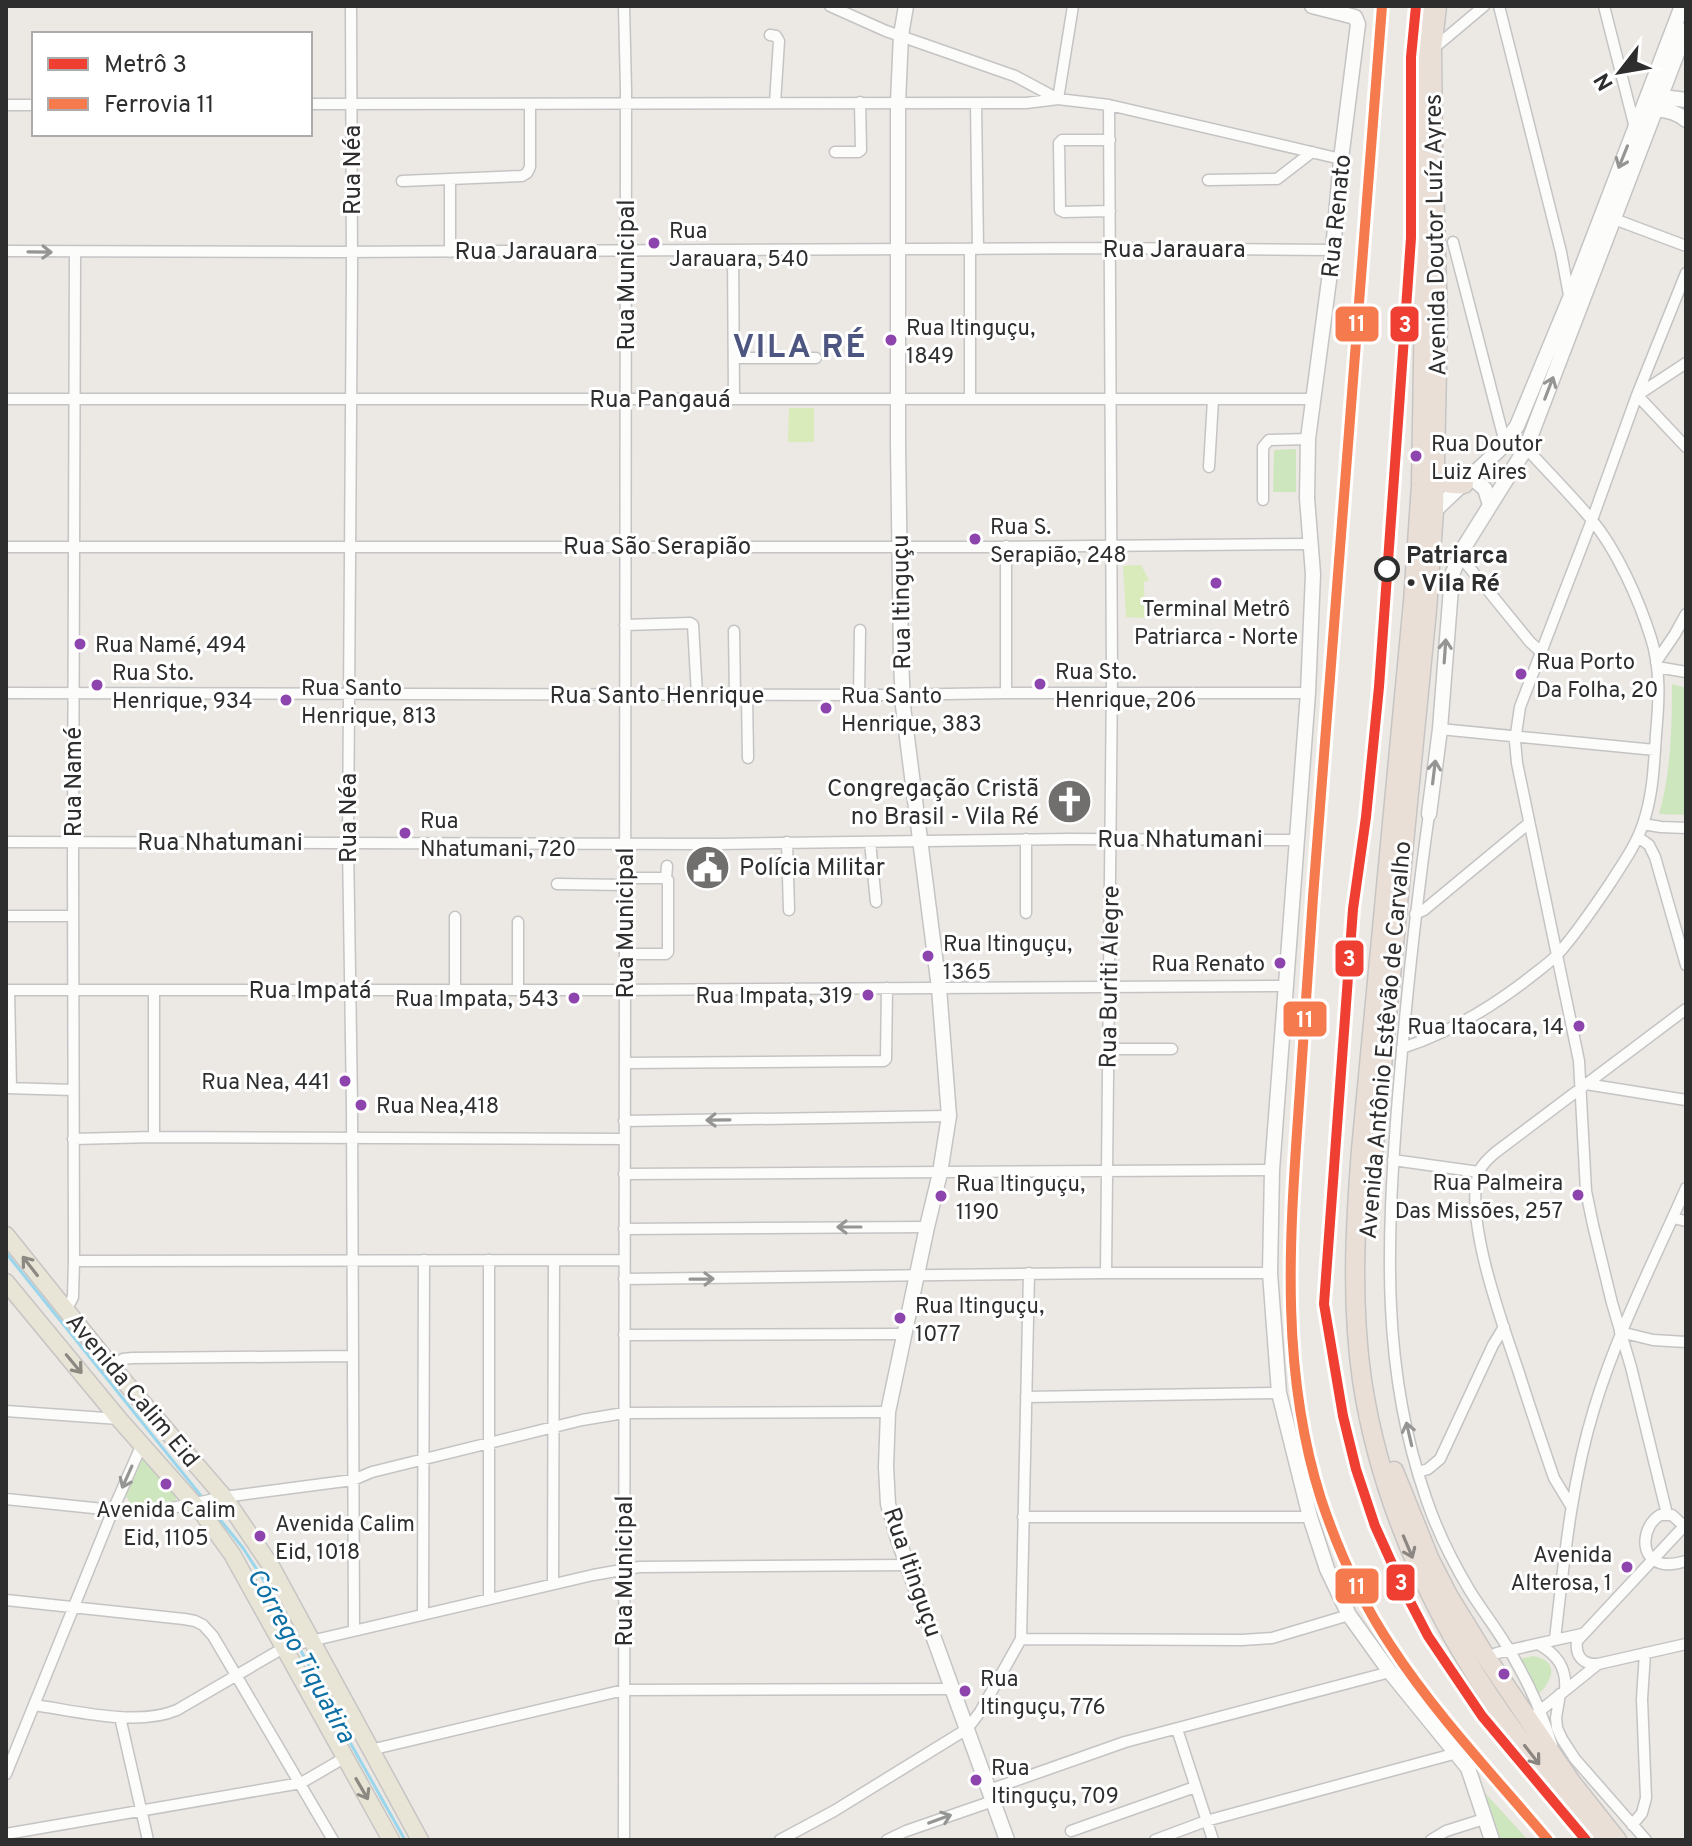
<svg xmlns="http://www.w3.org/2000/svg" width="1692" height="1846" font-family="Overpass,sans-serif">
	<style>
		.green { fill: #cee6be }
		.pitch { fill: #d9eabb }
		.lines { fill: none; stroke-linecap: round; stroke-linejoin: round }
		.stream { stroke: #99d6ec; stroke-width: 3 }
		.street-casing { stroke: #c5c4c5; stroke-width: 13 }
		.secondary-casing { stroke: #c5c4c5; stroke-width: 17 }
		.primary-casing { stroke: #c6c5c4; stroke-width: 19 }
		.highway-casing { stroke: #c6c5c4; stroke-width: 21 }
		.street { stroke: #fcfcfb; stroke-width: 10 }
		.secondary { stroke: #fcfcfb; stroke-width: 14 }
		.primary { stroke: #e8e4d6; stroke-width: 16 }
		.highway { stroke: #eadfd6; stroke-width: 18 }
		.rail-1-casing { stroke: #fff; stroke-width: 16 }
		.rail-1 { stroke: #f57b4e; stroke-width: 10 }
		.metro-1-casing { stroke: #fff; stroke-width: 16 }
		.metro-1 { stroke: #ef3f32; stroke-width: 10 }
		.oneway { stroke: #959594 }
		.oneway2 { stroke: #8b8982 }
		.oneway3 { stroke: #8c8682 }
		.bus-dot { fill: #8e44ad; stroke: #fff; stroke-width: 3 }
		.stop-dot { fill: #fff; stroke: #2e2e2e; stroke-width: 4 }
		.labels { text-anchor: middle; stroke-width: 6; stroke-linejoin: round; paint-order: stroke }
		.bus-label { font-size: 22px; fill: #2e2e2e; stroke: #fff; text-anchor: start }
		.street-label { font-size: 24px; fill: #2e2e2e; stroke: #fff }
		.stop-label { font-size: 24px; font-weight: bold; fill: #2e2e2e; stroke: #fff; text-anchor: start }
		.poi-label { font-size: 24px; fill: #2e2e2e; stroke: #fff; text-anchor: end }
		.water-label { font-size: 26px; font-style: italic; fill: #0d6fa3; stroke: #fff }
		.district-label { font-size: 32px; font-weight: bold; letter-spacing: 2px; fill: #4d5680; stroke: #fff }
		.line-badge { stroke: #fff; stroke-width: 3 }
		.badge-label { font-size: 22px; text-anchor: middle; font-weight: bold; fill: #fff }
	</style>
	<rect width="100%" height="100%" fill="#ece8e4"/>
	<path class="green" d="M1296,449v43h-23l1,-42z
		M1672,684l14,4v127l-27,-1c12,-41 13,-87 13,-130z
		M147,1458l30,39 -2,4 -44,3 -5,-8 16,-37z
		M1533,1656c28,5 19,25 5,39l-18,-36z
		M1485,1793l43,47h-27z"/>
	<path class="pitch" d="M789,408h25v34h-26z
		M1141,565l8,15 -5,2 1,36 -19,-1 -3,-51z"/>
	<g class="lines">
		<path class="stream" d="M6,1253l237,295 20,31 33,61
			M299,1647l39,74 67,119"/>
		<defs>
			<path id="street" d="M351,6l1,266 -4,571 4,262 2,525
				M830,6l56,25 129,45 43,23
				M1499,6l62,246 8,43
				M1604,6l31,122
				M770,35l6,1 3,5 -4,62
				M1434,48l50,-42
				M1058,99l15,-93
				M976,103l2,146
				M310,104l716,-1 32,-4 51,6 232,54
				M6,105h28
				M1110,140h-48l-3,3 1,67 4,2 46,-1
				M835,152h23l3,-2 -1,-48
				M450,180v72
				M1208,180l69,-1 35,-27
				M402,181l120,-5 5,-3 3,-6v-62
				M1614,219l72,27
				M1453,242l52,201
				M970,249v150
				M733,250l1,149
				M6,251l333,1 771,-4 223,2
				M734,358h82
				M1639,394l47,-31
				M1637,395l49,52
				M6,399h1307
				M1209,467l4,-67
				M1263,500v-53l6,-7 39,-1
				M1006,546v147
				M6,547h989l314,-3
				M1460,556l70,86 11,10
				M625,625l65,-2 3,2 4,70
				M734,631l1,64
				M1656,662l19,-28 11,-20
				M1657,667l29,5
				M6,693l880,2 120,-2h302
				M747,695l1,63
				M859,695l1,-65
				M1440,729l215,21
				M1429,814c-14,99 -24,197 -32,295 -10,134 -16,260 29,389 11,33 26,63 44,93 15,24 33,46 46,71 15,26 27,54 36,83
				M1643,824l18,3 25,1
				M1638,837l11,8 6,12 31,108
				M6,842l712,2 351,-5 229,1
				M787,842l2,68
				M870,842l6,60
				M666,879l1,-13
				M557,884l68,1
				M1026,913v-74
				M1415,914l9,-4 105,-87
				M6,916h67
				M455,917v73
				M625,954h41l2,-2v-72l-5,-2h-38
				M518,989v-67
				M6,990h608l673,-4
				M9,990l2,98
				M154,991v146
				M1402,1048c44,-14 85,-38 122,-66 11,-9 23,-17 33,-27 20,-22 37,-48 54,-73 12,-19 25,-37 32,-58 10,-29 11,-59 13,-90 3,-32 5,-65 -5,-96 -12,-38 -34,-88 -60,-119 -20,-24 -43,-47 -65,-71
				M1108,1049h64
				M625,1063l259,-2 2,-2 1,-71
				M1586,1084l100,16
				M7,1088l66,2
				M624,1121l325,-5
				M73,1139l81,-2 470,2
				M1393,1160l86,12
				M624,1174l648,-4
				M1673,1218l13,3
				M624,1229l303,-2
				M74,1261l550,-1
				M1106,1273l6,-594 -3,-574
				M624,1279l482,-6h164
				M64,1309l6,-6 3,-6 1,-36 -1,-401 2,-608
				M1620,1332l33,8 33,2
				M624,1335l279,-1
				M111,1366l12,-7 9,-1 220,-2
				M1026,1397l253,-4
				M6,1411l113,8
				M1418,1472l10,-3 12,-10 53,-114 11,-18
				M6,1499l107,11 40,2 71,-15 129,-17 19,-8 210,-52 42,-7 264,-1
				M1571,1506l-17,-28c-12,-35 -24,-70 -35,-105 -15,-45 -58,-160 -39,-203 3,-7 10,-13 16,-18l190,-143
				M1667,1514l-36,-147 -19,-64 -19,-78 -7,-34 -7,-130 -62,-298 -2,-22 5,-34 72,-187 45,-125 49,-122
				M1023,1517h287
				M1686,1528l-14,-13h-12c-18,11 -21,42 0,48 9,3 18,0 26,-2
				M553,1584l1,-323
				M489,1599v-339
				M6,1600l178,19 11,2 8,4 10,11 120,204
				M423,1614l1,-354
				M1021,1639l221,1 30,-2 77,-23
				M1555,1639c9,-77 16,-155 39,-230 23,-77 60,-148 92,-221
				M1538,1644c19,10 29,24 27,46
				M1483,1659l14,-6 85,-19
				M1598,1664c-15,1 -23,-8 -21,-23l109,-117
				M1560,1694l-4,24 1,10 5,11 13,20 71,81
				M34,1705c43,6 103,22 143,5l108,-63 308,-72 46,-8 268,-2
				M1536,1714l62,-50 88,-20
				M120,1717l28,123
				M1177,1729l36,111
				M370,1750l254,-60 329,-1
				M6,1774l107,-264 29,-66
				M989,1790l136,-48 265,-70
				M1632,1825l10,-12 4,-15 -4,-99 3,-46
				M1071,1831l124,-44
				M6,1834l295,-51 43,-25
				M624,1840l2,-1750 -2,-84
				M780,1840l54,-29 133,-82 13,-17 41,-73 8,-366
				M887,1840l19,-9 87,-30
				M1155,1840l51,-19 251,-68
				M1431,1840l15,-9 38,-12"/>
			<path id="secondary" d="M906,6l-5,29 -3,67v341l3,215 2,48 36,282 10,128 -9,57 -13,54 -39,185 -2,55 2,37 10,35 109,301
				M1312,6l43,11 3,7 -17,135 -8,91 -25,189 -1,59 6,76 -5,119 -36,477 -2,103 9,120 31,124 17,52 22,46 41,57 78,96 24,72
				M1655,96l31,4
				M1656,109c11,1 21,3 30,11
				M1471,477l14,12 5,16
				M1430,515l70,-66 17,-23 53,-128 112,-292
				M1429,814l11,-85 12,-154 9,-23 65,-104 160,-418"/>
			<path id="primary" d="M6,1235l105,131 113,131 47,69 149,274
				M6,1282l113,137 84,95 29,40 159,286"/>
			<path id="highway" d="M1424,6l-5,83 5,217 -3,179 -8,117 -52,548c-6,77 -10,154 1,230 20,132 80,256 160,362 26,34 54,66 81,98
				M1436,475c9,9 15,10 28,9
				M1370,1188l57,-578 7,-99 4,-190 -5,-173 -1,-99 5,-43
				M1394,1471l36,89 19,37 37,60 85,125 46,58"/>
		</defs>
		<use href="#street" class="street-casing"/>
		<use href="#secondary" class="secondary-casing"/>
		<use href="#primary" class="primary-casing"/>
		<use href="#highway" class="highway-casing"/>
		<use href="#street" class="street"/>
		<use href="#secondary" class="secondary"/>
		<use href="#primary" class="primary"/>
		<use href="#highway" class="highway"/>
		<defs>
			<path id="rail-1" d="M1382,6c-24,297 -47,594 -69,891 -5,74 -10,147 -15,221 -9,128 -17,256 23,381 17,51 40,102 70,147 45,69 104,131 157,194"/>
		</defs>
		<use href="#rail-1" class="rail-1-casing"/>
		<use href="#rail-1" class="rail-1"/>
		<defs>
			<path id="metro-1" d="M1416,6l-5,51v181l-12,170 -20,279 -13,130 -13,92 -29,395 19,112 13,53 19,57 28,62 25,48 54,80 104,124"/>
		</defs>
		<use href="#metro-1" class="metro-1-casing"/>
		<use href="#metro-1" class="metro-1"/>
	</g>
	<defs><path id="oneway-shaft" d="M-6 0H5M1.5-3L5.5 0L1.5 3" fill="none" stroke-width="1.6" stroke-linecap="round" stroke-linejoin="round" transform="scale(2)"/></defs>
	<g class="oneway">
		<use href="#oneway-shaft" transform="translate(1623 157) rotate(112)"/>
		<use href="#oneway-shaft" transform="translate(40 252) rotate(1)"/>
		<use href="#oneway-shaft" transform="translate(1549 388) rotate(-69)"/>
		<use href="#oneway-shaft" transform="translate(1445 651) rotate(-86)"/>
		<use href="#oneway-shaft" transform="translate(1434 772) rotate(-83)"/>
		<use href="#oneway-shaft" transform="translate(718 1120) rotate(179)"/>
		<use href="#oneway-shaft" transform="translate(849 1227) rotate(180)"/>
		<use href="#oneway-shaft" transform="translate(702 1279) rotate(-1)"/>
		<use href="#oneway-shaft" transform="translate(1409 1434) rotate(-103)"/>
		<use href="#oneway-shaft" transform="translate(127 1477) rotate(114)"/>
		<use href="#oneway-shaft" transform="translate(940 1819) rotate(-20)"/>
	</g>
	<g class="oneway2">
		<use href="#oneway-shaft" transform="translate(30 1266) rotate(-128)"/>
		<use href="#oneway-shaft" transform="translate(74 1364) rotate(50)"/>
		<use href="#oneway-shaft" transform="translate(362 1789) rotate(60)"/>
	</g>
	<g class="oneway3">
		<use href="#oneway-shaft" transform="translate(1408 1547) rotate(67)"/>
		<use href="#oneway-shaft" transform="translate(1532 1755) rotate(52)"/>
	</g>
	<defs>
		<symbol id="church-disc" viewBox="-11 -11 22 22"><circle r="9.5" fill="#706f6e" stroke="#fff"/><path d="M-1.2-6h2.4v3.5h3.3v2.4h-3.3V6h-2.4V-.1h-3.3v-2.4h3.3Z" fill="#fff"/></symbol>
		<symbol id="civic-disc" viewBox="-11 -11 22 22"><circle r="9.5" fill="#706f6e" stroke="#fff"/><path d="M-.6-6.5H3V-4.5H.6V-3L4-1V1h2V6H-6V1h2V-1L-.6-3ZM-1.2 2.5V6h2.4V2.5Z" fill="#fff"/></symbol>
	</defs>
	<g fill-rule="evenodd">
		<use href="#church-disc" x="1044" y="776" width="51" height="51"/>
		<use href="#civic-disc" x="682" y="842" width="51" height="51"/>
	</g>
	<g class="bus-dot">
		<circle cx="654" cy="243" r="7"/>
		<circle cx="891" cy="340" r="7"/>
		<circle cx="1416" cy="456" r="7"/>
		<circle cx="975" cy="539" r="7"/>
		<circle cx="1216" cy="583" r="7"/>
		<circle cx="80" cy="644" r="7"/>
		<circle cx="1521" cy="674" r="7"/>
		<circle cx="1040" cy="684" r="7"/>
		<circle cx="97" cy="685" r="7"/>
		<circle cx="286" cy="700" r="7"/>
		<circle cx="826" cy="708" r="7"/>
		<circle cx="405" cy="833" r="7"/>
		<circle cx="928" cy="956" r="7"/>
		<circle cx="1280" cy="963" r="7"/>
		<circle cx="868" cy="995" r="7"/>
		<circle cx="574" cy="998" r="7"/>
		<circle cx="1579" cy="1026" r="7"/>
		<circle cx="345" cy="1081" r="7"/>
		<circle cx="361" cy="1105" r="7"/>
		<circle cx="1578" cy="1195" r="7"/>
		<circle cx="941" cy="1196" r="7"/>
		<circle cx="900" cy="1318" r="7"/>
		<circle cx="166" cy="1484" r="7"/>
		<circle cx="260" cy="1536" r="7"/>
		<circle cx="1627" cy="1567" r="7"/>
		<circle cx="1504" cy="1674" r="7"/>
		<circle cx="965" cy="1691" r="7"/>
		<circle cx="976" cy="1780" r="7"/>
	</g>
	<circle class="stop-dot" cx="1387" cy="569" r="11"/>
	<g class="labels">
		<g class="bus-label">
			<text x="669" y="238">Rua<tspan x="669" dy="28">Jarauara, 540</tspan></text>
			<text x="906" y="335">Rua Itinguçu,<tspan x="906" dy="28">1849</tspan></text>
			<text x="1431" y="451">Rua Doutor<tspan x="1431" dy="28">Luiz Aires</tspan></text>
			<text x="990" y="534">Rua S.<tspan x="990" dy="28">Serapião, 248</tspan></text>
			<text x="1216" y="616" text-anchor="middle">Terminal Metrô<tspan x="1216" dy="28">Patriarca - Norte</tspan></text>
			<text x="95" y="652">Rua Namé, 494</text>
			<text x="1536" y="669">Rua Porto<tspan x="1536" dy="28">Da Folha, 20</tspan></text>
			<text x="1055" y="679">Rua Sto.<tspan x="1055" dy="28">Henrique, 206</tspan></text>
			<text x="112" y="680">Rua Sto.<tspan x="112" dy="28">Henrique, 934</tspan></text>
			<text x="301" y="695">Rua Santo<tspan x="301" dy="28">Henrique, 813</tspan></text>
			<text x="841" y="703">Rua Santo<tspan x="841" dy="28">Henrique, 383</tspan></text>
			<text x="420" y="828">Rua<tspan x="420" dy="28">Nhatumani, 720</tspan></text>
			<text x="943" y="951">Rua Itinguçu,<tspan x="943" dy="28">1365</tspan></text>
			<text x="1265" y="971" text-anchor="end">Rua Renato</text>
			<text x="853" y="1003" text-anchor="end">Rua Impata, 319</text>
			<text x="559" y="1006" text-anchor="end">Rua Impata, 543</text>
			<text x="1564" y="1034" text-anchor="end">Rua Itaocara, 14</text>
			<text x="330" y="1089" text-anchor="end">Rua Nea, 441</text>
			<text x="376" y="1113">Rua Nea,418</text>
			<text x="1563" y="1190" text-anchor="end">Rua Palmeira<tspan x="1563" dy="28">Das Missões, 257</tspan></text>
			<text x="956" y="1191">Rua Itinguçu,<tspan x="956" dy="28">1190</tspan></text>
			<text x="915" y="1313">Rua Itinguçu,<tspan x="915" dy="28">1077</tspan></text>
			<text x="166" y="1517" text-anchor="middle">Avenida Calim<tspan x="166" dy="28">Eid, 1105</tspan></text>
			<text x="275" y="1531">Avenida Calim<tspan x="275" dy="28">Eid, 1018</tspan></text>
			<text x="1612" y="1562" text-anchor="end">Avenida<tspan x="1612" dy="28">Alterosa, 1</tspan></text>
			<text x="980" y="1686">Rua<tspan x="980" dy="28">Itinguçu, 776</tspan></text>
			<text x="991" y="1775">Rua<tspan x="991" dy="28">Itinguçu, 709</tspan></text>
		</g>
		<g class="street-label">
			<text transform="translate(352 170) rotate(-90)" y="8">Rua Néa</text>
			<text transform="translate(1336 216) rotate(-84)" y="8">Rua Renato</text>
			<text transform="translate(1435 235) rotate(-91)" y="8">Avenida Doutor Luíz Ayres</text>
			<text x="1174" y="257">Rua Jarauara</text>
			<text x="526" y="259">Rua Jarauara</text>
			<text transform="translate(626 275) rotate(-90)" y="8">Rua Municipal</text>
			<text x="660" y="407">Rua Pangauá</text>
			<text x="657" y="554">Rua São Serapião</text>
			<text transform="translate(901 602) rotate(-91)" y="8">Rua Itinguçu</text>
			<text x="657" y="703">Rua Santo Henrique</text>
			<text transform="translate(73 782) rotate(-90)" y="8">Rua Namé</text>
			<text transform="translate(348 818) rotate(-90)" y="8">Rua Néa</text>
			<text x="1180" y="847">Rua Nhatumani</text>
			<text x="220" y="850">Rua Nhatumani</text>
			<text transform="translate(625 923) rotate(-90)" y="8">Rua Municipal</text>
			<text transform="translate(1109 977) rotate(-89)" y="8">Rua Buriti Alegre</text>
			<text x="310" y="998">Rua Impatá</text>
			<text transform="translate(1385 1040) rotate(-85)" y="8">Avenida Antônio Estêvão de Carvalho</text>
			<text transform="translate(133 1390) rotate(50)" y="8">Avenida Calim Eid</text>
			<text transform="translate(624 1571) rotate(-90)" y="8">Rua Municipal</text>
			<text transform="translate(913 1572) rotate(71)" y="8">Rua Itinguçu</text>
		</g>
		<g class="stop-label">
			<text x="1406" y="563">Patriarca<tspan x="1406" dy="28">• Vila Ré</tspan></text>
		</g>
		<g class="poi-label">
			<text x="1039" y="796">Congregação Cristã<tspan x="1039" dy="28">no Brasil - Vila Ré</tspan></text>
			<text x="739" y="875" text-anchor="start">Polícia Militar</text>
		</g>
		<g class="water-label">
			<text transform="translate(302 1655) rotate(61)" y="9">Córrego Tiquatira</text>
		</g>
		<g class="district-label">
			<text x="800" y="357">VILA RÉ</text>
		</g>
	</g>
	<g class="line-badge">
		<rect x="1334" y="305" width="46" height="38" rx="8" fill="#f57b4e"/>
		<rect x="1389" y="305" width="31" height="38" rx="8" fill="#ef3f32"/>
		<rect x="1334" y="939" width="31" height="39" rx="8" fill="#ef3f32"/>
		<rect x="1282" y="1000" width="46" height="38" rx="8" fill="#f57b4e"/>
		<rect x="1385" y="1563" width="31" height="39" rx="8" fill="#ef3f32"/>
		<rect x="1334" y="1567" width="46" height="38" rx="8" fill="#f57b4e"/>
	</g>
	<g class="badge-label">
		<text x="1357" y="331">11</text>
		<text x="1405" y="332">3</text>
		<text x="1349" y="966">3</text>
		<text x="1305" y="1027">11</text>
		<text x="1401" y="1590">3</text>
		<text x="1357" y="1594">11</text>
	</g>
	<rect width="1692" height="1846" fill="none" stroke="#2e2e2e" stroke-width="16"/>
	<rect x="32" y="32" width="280" height="104" fill="#ffffff" stroke="#ababab" stroke-width="2"/>
	<rect x="48" y="58" width="40" height="12" fill="#ef3f32" stroke="#ababab" stroke-width="2"/>
	<text x="104" y="72" font-size="24" fill="#2e2e2e">Metrô 3</text>
	<rect x="48" y="98" width="40" height="12" fill="#f57b4e" stroke="#ababab" stroke-width="2"/>
	<text x="104" y="112" font-size="24" fill="#2e2e2e">Ferrovia 11</text>
	<g transform="translate(1620 72) rotate(239)" stroke="#ffffff" stroke-width="6" paint-order="stroke">
	<path d="M0-6L14 30L0 20L-14 30Z" fill="#2e2e2e"/>
	<text y="-12" font-size="22" font-weight="bold" text-anchor="middle" fill="#2e2e2e">N</text>
	</g>
</svg>
